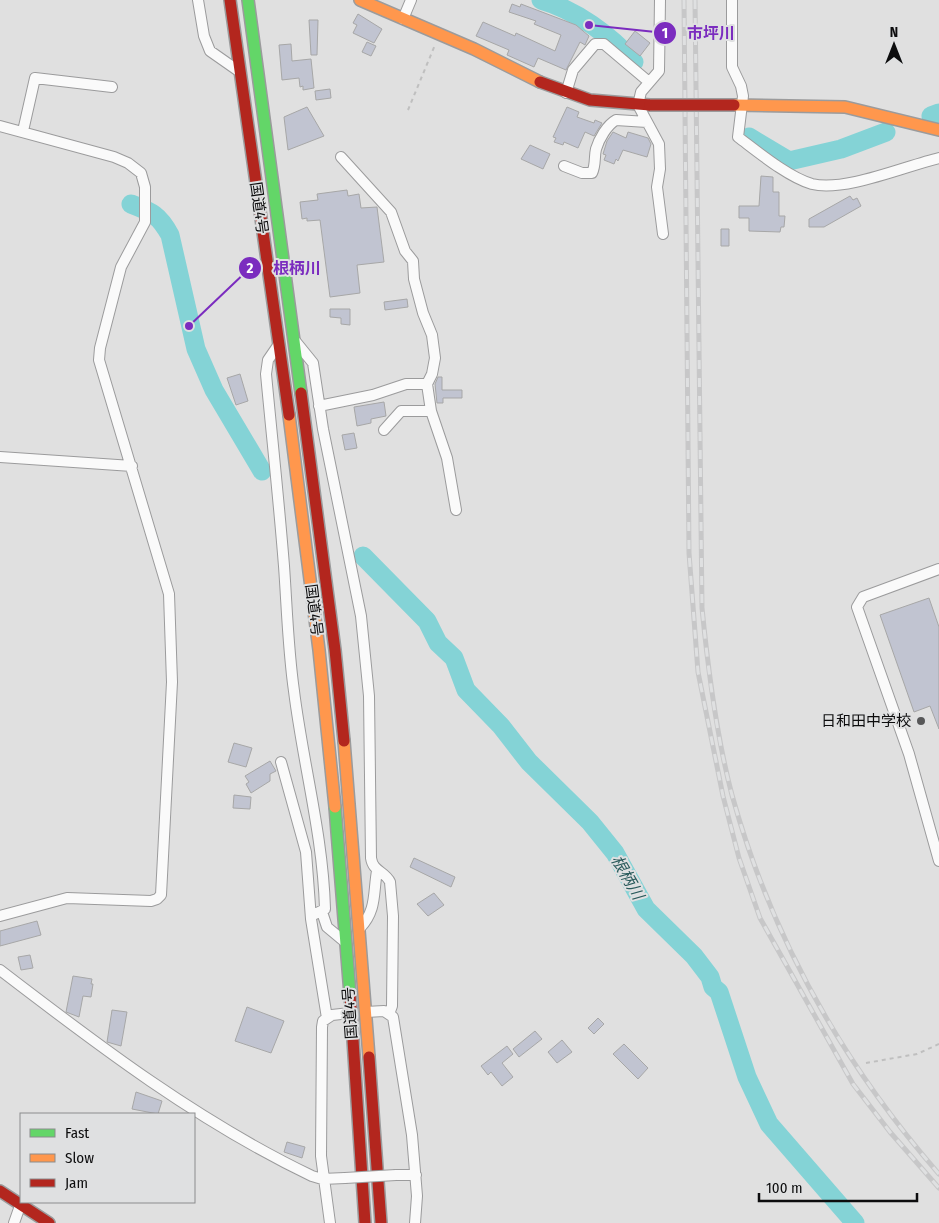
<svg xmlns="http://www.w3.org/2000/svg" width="939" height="1223" font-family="'Fira Sans Condensed','Noto Sans JP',sans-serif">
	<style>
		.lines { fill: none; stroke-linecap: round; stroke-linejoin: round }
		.river { stroke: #84d3d6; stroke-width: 19 }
		.building { fill: #c1c4d1; stroke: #a7a7a7 }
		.street-casing { stroke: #9b9b9c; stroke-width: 12 }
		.fast-casing { stroke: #9b9b9c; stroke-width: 14 }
		.slow-casing { stroke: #9b9b9c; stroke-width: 14 }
		.jam-casing { stroke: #9b9b9c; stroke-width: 14 }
		.path { stroke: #bfbfbf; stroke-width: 2; stroke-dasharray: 4 4; stroke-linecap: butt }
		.street { stroke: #fafafa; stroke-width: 10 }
		.fast { stroke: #63d668; stroke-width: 11 }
		.slow { stroke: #ff974d; stroke-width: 11 }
		.jam { stroke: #b3261e; stroke-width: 11 }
		.rail-casing { stroke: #c7c7c8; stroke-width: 5 }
		.rail { stroke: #dfe0e1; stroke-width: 3; stroke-dasharray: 9; stroke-linecap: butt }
		.street-bridge-casing { stroke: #9b9b9c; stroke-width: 12; stroke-linecap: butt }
		.jam-bridge-casing { stroke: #9b9b9c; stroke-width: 14; stroke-linecap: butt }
		.street-bridge { stroke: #fafafa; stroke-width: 10 }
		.jam-bridge { stroke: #b3261e; stroke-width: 11 }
		.poi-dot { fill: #575758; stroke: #dfe0e1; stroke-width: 2 }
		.labels { text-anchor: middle; stroke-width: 4; stroke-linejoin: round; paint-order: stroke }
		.street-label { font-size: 15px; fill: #0d0d0e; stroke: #dfe0e1 }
		.poi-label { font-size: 15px; fill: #0d0d0e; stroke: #dfe0e1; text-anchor: end }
		.water-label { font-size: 16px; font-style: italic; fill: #295a5b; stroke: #dfe0e1 }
		.leader { fill: none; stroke: #7b2cbf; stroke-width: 2 }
		.callout-dot { fill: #7b2cbf; stroke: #dfe0e1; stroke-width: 2 }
		.mark-label { font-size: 15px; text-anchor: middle; font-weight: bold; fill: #fff }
		.callout-label { font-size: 16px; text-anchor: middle; font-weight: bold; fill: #7b2cbf; stroke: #dfe0e1; stroke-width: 4; stroke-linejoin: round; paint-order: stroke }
	</style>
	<rect width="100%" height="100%" fill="#e0e0e0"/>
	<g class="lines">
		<path class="river" d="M541,0c35,10 69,35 93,62
			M931,116l8,-3
			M749,137l40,24 52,-12 45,-17
			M131,204c21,8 28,11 39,31l26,114 18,41 48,81
			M363,556l64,65 11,22 16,15 12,32 35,36 28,36 61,60 25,31 31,56 48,47 16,21 3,10 6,5 28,85 22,47 86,99"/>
	</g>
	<path class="building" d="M512,4l8,3 1,-3 55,21 13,11 -4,9 -5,-3 -14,28 -28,-12 -4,9 -27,-12 2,-5 -33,-14 7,-14 32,14 1,-3 39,18 6,-16 -27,-11 2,-3 -27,-9z
		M358,14l24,15 -8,14 -21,-10 4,-8 -4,-2z
		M309,20h9l-1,35h-6z
		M635,31l15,12 -10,13 -15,-12z
		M367,42l9,4 -5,10 -9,-4z
		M291,44l1,17 19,-2 3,29 -11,2v-4l-3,1 -1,-9 -17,2 -3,-35z
		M330,89l1,9 -15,2 -1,-9z
		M307,107l17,29 -36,14 -4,-33z
		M567,107l12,5 -2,5 17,6 1,-3 7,3 -8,13 -9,-4 -7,16 -14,-6 -1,3 -9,-3 2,-4 -3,-1z
		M613,132l13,6 2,-6 20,6 3,6 -4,13 -24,-7 -5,11 -2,-2 -2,5 -10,-4 2,-5 -3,-1 4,-13z
		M530,145l20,9 -7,15 -22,-10z
		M761,176l12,1v15h6v24h6l-1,11h-3l-1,5 -31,-1v-13h-10v-12h20z
		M347,190l1,6 11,-2 2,14 16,-1 7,55 -27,3 3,28 -30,4 -10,-77 -13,1v-3l-5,1 -2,-17 18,-2 -1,-6z
		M850,196l3,4 4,-2 4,8 -37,21h-15v-8z
		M721,229h8v17h-8z
		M407,299l1,8 -23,3 -1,-8z
		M330,309h20v16l-9,-1v-6l-11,-1z
		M240,374l8,27 -12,4 -9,-27z
		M438,377h4v13h20v8h-19v5h-6l-2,-19z
		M384,402l2,14 -15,3v4l-14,3 -3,-19z
		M354,433l3,15 -12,2 -3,-15z
		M929,598l10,29v102l-9,-23 -16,6 -34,-97z
		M234,743l18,5 -6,19 -18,-5z
		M270,761l6,10 -6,3v7l-19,12 -5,-9 3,-2 -4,-6z
		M234,795l17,2 -1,12 -17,-1z
		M414,858l41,19 -4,10 -41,-20z
		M434,893l10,12 -16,11 -11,-12z
		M37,921l4,14 -41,11v-15z
		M30,955l3,13 -12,2 -3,-13z
		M73,976l19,3 -1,5h2l-2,13 -8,-1 -4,21 -13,-5z
		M247,1007l37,14 -13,32 -36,-12z
		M112,1010l15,2 -6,34 -14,-4z
		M598,1018l6,6 -10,10 -6,-6z
		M535,1031l7,8 -23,18 -6,-8z
		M562,1040l10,12 -15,11 -9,-11z
		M624,1044l24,24 -10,11 -25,-25z
		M507,1046l6,8 -11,9 11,14 -11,9 -11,-14 -3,3 -7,-9z
		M136,1092l26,9 -4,13 -26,-5z
		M287,1142l18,5 -3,11 -18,-6z"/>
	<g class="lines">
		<defs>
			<path id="street" d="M198,0l6,36 6,15 30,21
				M660,0l-1,71 -18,21 -3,13 21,39 1,25 -3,18 6,47
				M732,0v67l9,19 2,10 -5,41c20,15 50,40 74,47 33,8 93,-18 127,-26
				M403,19l8,-19
				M566,93l7,-23 22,-26h9l45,38
				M0,126l114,31 14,6 13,10 4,14v35l-24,45 -21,81 -1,12 70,234 3,88 -11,213 -4,4 -6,2 -84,-3 -67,18
				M23,131l12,-53 77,9
				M341,157l50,55 14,39 8,10 1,18 9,34 9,22 3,23 -3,16 -5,10 4,27 16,47 9,52
				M564,166l18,7h10c4,-8 2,-16 4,-24 3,-10 11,-24 20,-29l31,2
				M296,342l17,21 10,66 38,187 8,80 2,162c2,14 14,13 19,24l3,34 -1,90 -3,8
				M279,344l-11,16 -2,14c6,64 13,128 18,192 3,42 4,83 10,125 9,73 29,144 31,218l-14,7
				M319,406l54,-11 33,-11h21
				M384,430l17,-19h30
				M0,457l132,9
				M939,569l-76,28 -6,10 52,147 30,107
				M281,762l25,90 5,67 16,99
				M322,912l5,15 18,15
				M360,928c17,-18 13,-35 17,-57
				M0,970c99,76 199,152 312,206l10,3 23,-1
				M366,1012l18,-1 9,6 19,118 5,61 -2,27
				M396,1175h20
				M14,1223l7,-20
				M330,1223l-9,-67 1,-129 1,-6 9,-6 18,-2"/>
			<path id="fast" d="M248,0l53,393
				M335,807l15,187"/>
			<path id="slow" d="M360,0l114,49 66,33
				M734,105l111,2 94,23
				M289,415l30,235 16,157
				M344,741l25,316"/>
			<path id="jam" d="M230,0l59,415
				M540,82l50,18 60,5
				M301,393l34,257 9,91
				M350,994l15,229
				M369,1057l12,166
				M0,1191l49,32"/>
		</defs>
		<use href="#street" class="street-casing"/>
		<use href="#fast" class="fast-casing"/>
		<use href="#slow" class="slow-casing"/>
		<use href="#jam" class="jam-casing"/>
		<path class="path" d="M408,110l27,-65
			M866,1063l51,-9 22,-10"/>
		<use href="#street" class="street"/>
		<use href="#fast" class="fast"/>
		<use href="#slow" class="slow"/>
		<use href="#jam" class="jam"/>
		<defs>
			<path id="rail" d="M684,0l5,553 9,119 25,124 16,62 21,60 93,166 37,48 49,56
				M695,0l7,608c6,61 14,127 30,187 39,141 111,269 207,379"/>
		</defs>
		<use href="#rail" class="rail-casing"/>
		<use href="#rail" class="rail"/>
		<defs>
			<path id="street-bridge" d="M345,1178l51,-3"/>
			<path id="jam-bridge" d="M650,105h84"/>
		</defs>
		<use href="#street-bridge" class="street-bridge-casing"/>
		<use href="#jam-bridge" class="jam-bridge-casing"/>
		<use href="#street-bridge" class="street-bridge"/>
		<use href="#jam-bridge" class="jam-bridge"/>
	</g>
	<circle class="poi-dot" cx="921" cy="721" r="5"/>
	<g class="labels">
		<g class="street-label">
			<text transform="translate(259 208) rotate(82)" y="5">国道4号</text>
			<text transform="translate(314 610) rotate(83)" y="5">国道4号</text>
			<text transform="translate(350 1013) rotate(-94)" y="5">国道4号</text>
		</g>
		<g class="poi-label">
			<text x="911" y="726">日和田中学校</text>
		</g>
		<g class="water-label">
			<text transform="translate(628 877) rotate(60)" y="6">根柄川</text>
		</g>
	</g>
	<path class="leader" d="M589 25L665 33M189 326L250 268"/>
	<g class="callout-dot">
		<circle cx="589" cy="25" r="5"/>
		<circle cx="189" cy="326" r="5"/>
		<circle cx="665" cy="33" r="12"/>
		<circle cx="250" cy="268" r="12"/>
	</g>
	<g class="mark-label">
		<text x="665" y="38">1</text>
		<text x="250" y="273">2</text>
	</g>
	<g class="callout-label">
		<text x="711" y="39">市坪川</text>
		<text x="297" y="274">根柄川</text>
	</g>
	<rect x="20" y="1113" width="175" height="90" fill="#dfe0e1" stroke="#8b8c8d"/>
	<rect x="30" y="1129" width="25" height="8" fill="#63d668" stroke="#8b8c8d"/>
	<text x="65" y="1138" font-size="15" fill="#0d0d0e">Fast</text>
	<rect x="30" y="1154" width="25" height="8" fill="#ff974d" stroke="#8b8c8d"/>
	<text x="65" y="1163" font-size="15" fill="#0d0d0e">Slow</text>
	<rect x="30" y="1179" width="25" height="8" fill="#b3261e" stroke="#8b8c8d"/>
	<text x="65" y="1188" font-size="15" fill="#0d0d0e">Jam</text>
	<g transform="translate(894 45)" stroke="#dfe0e1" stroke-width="4" paint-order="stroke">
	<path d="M0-4L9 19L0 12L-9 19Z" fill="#0d0d0e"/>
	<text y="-8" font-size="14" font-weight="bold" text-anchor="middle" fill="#0d0d0e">N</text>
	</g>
	<path d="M759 1193v8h158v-8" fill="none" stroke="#0d0d0e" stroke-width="2.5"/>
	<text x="766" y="1193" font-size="15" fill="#0d0d0e" stroke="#dfe0e1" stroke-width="4" paint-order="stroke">100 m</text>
</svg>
